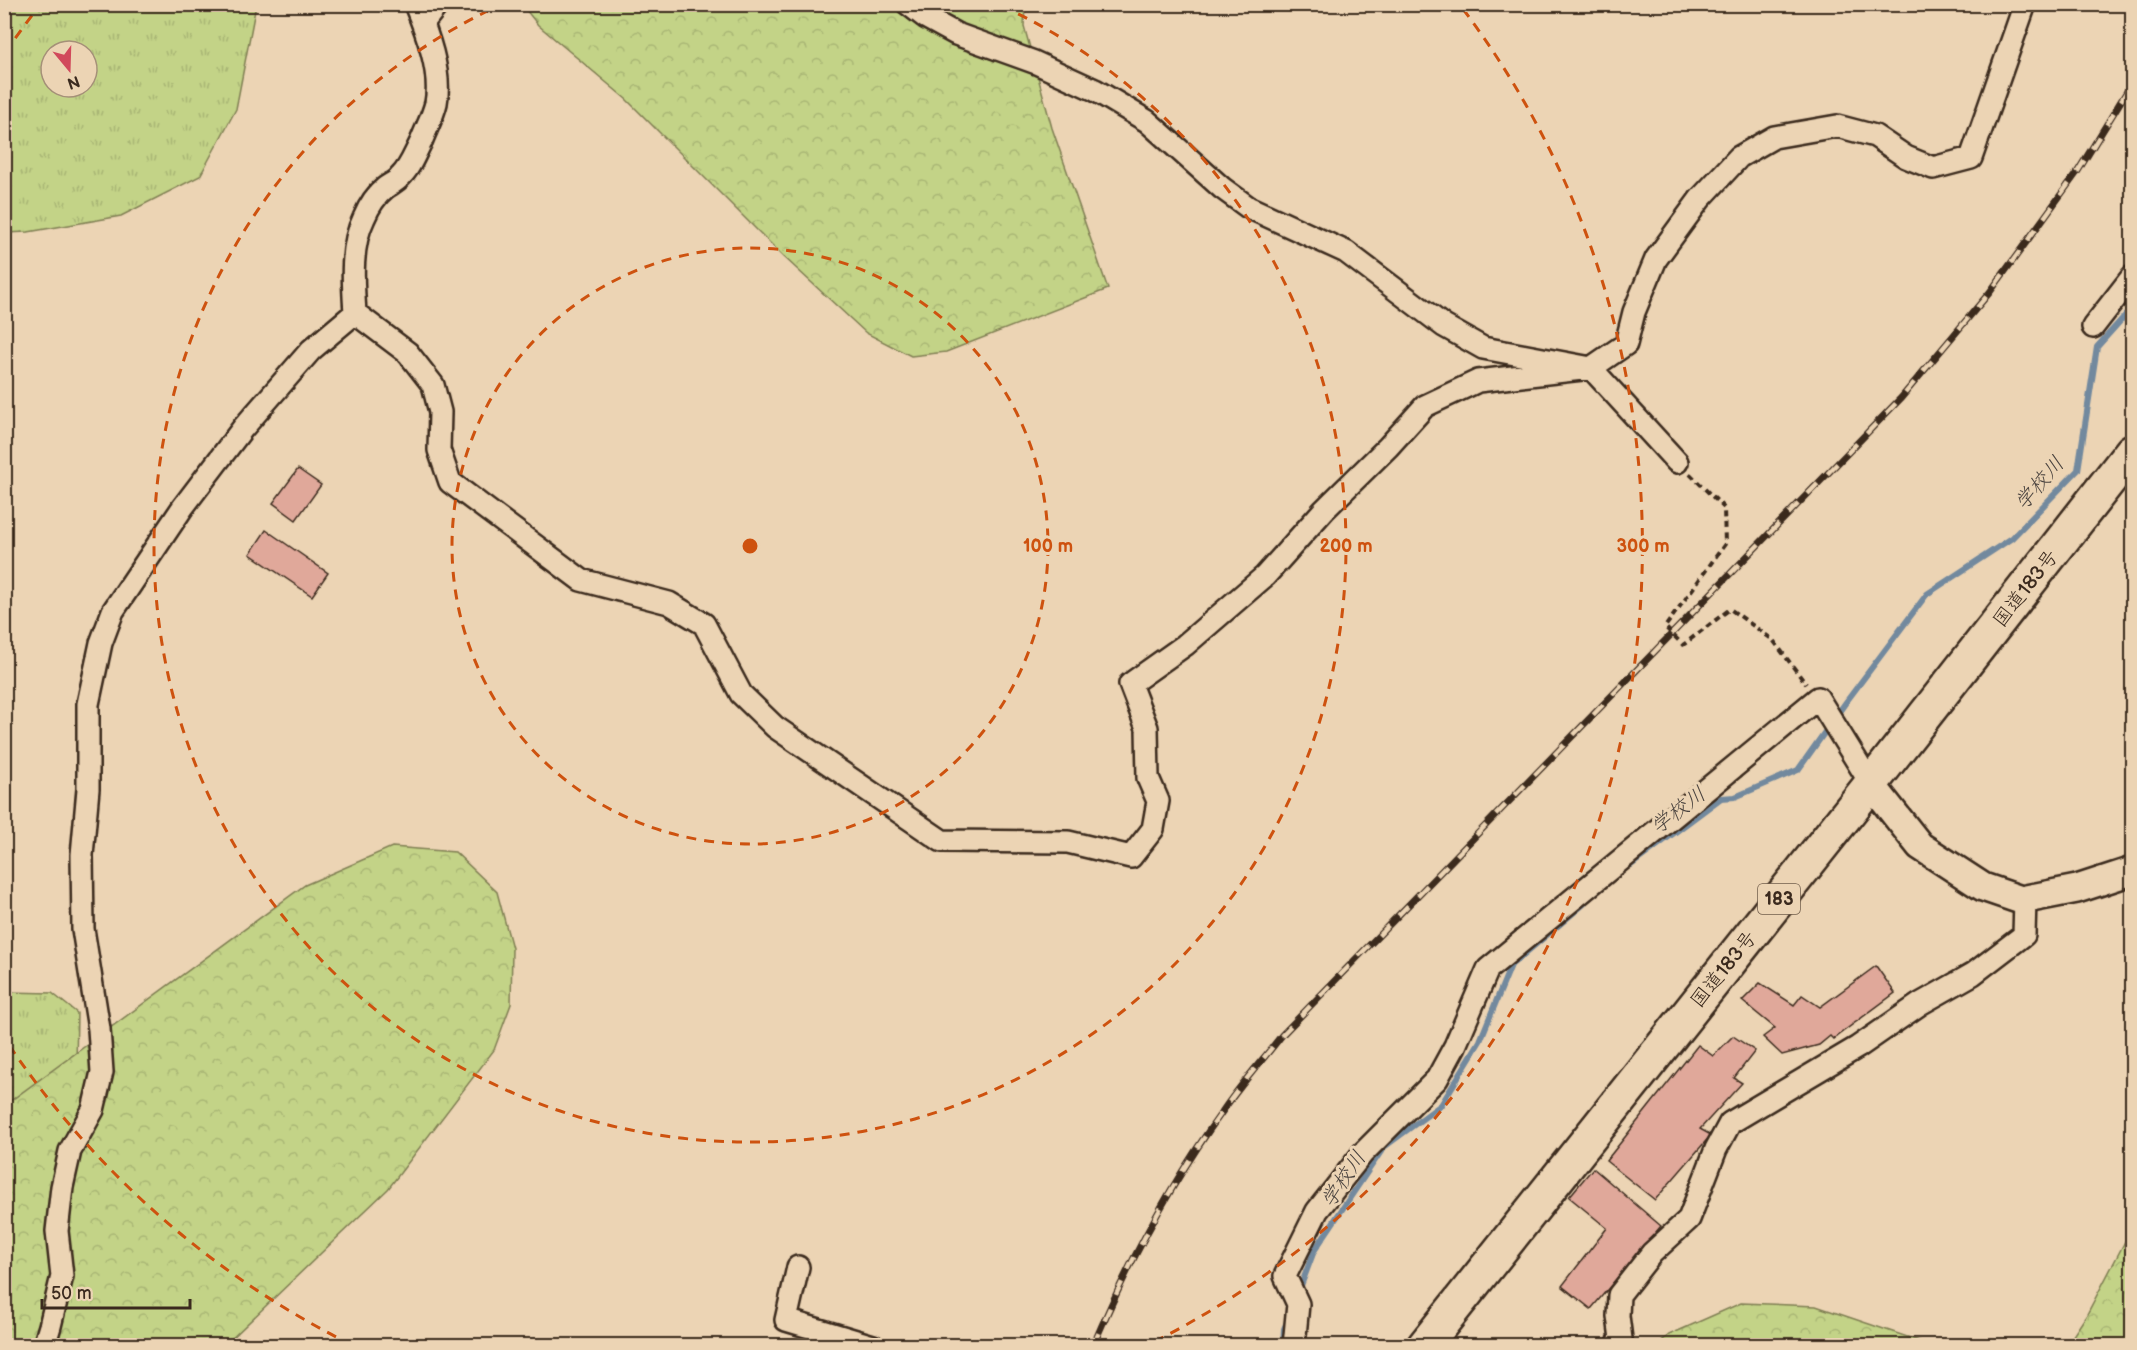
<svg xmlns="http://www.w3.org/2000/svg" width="2137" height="1350" font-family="'Balsamiq Sans','Klee One',sans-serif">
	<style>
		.grass { fill: url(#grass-tufts); stroke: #7f7e52; stroke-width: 1.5; fill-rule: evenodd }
		.forest { fill: url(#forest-crowns); stroke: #7f7e52; stroke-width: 1.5 }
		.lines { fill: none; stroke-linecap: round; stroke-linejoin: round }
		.stream { stroke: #72899e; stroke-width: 6 }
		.building { fill: #e0a89a; stroke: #3b2a1e; stroke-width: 1.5 }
		.minor-casing { stroke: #3b2a1e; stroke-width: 26 }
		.tertiary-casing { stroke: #3b2a1e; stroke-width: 32 }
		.trunk-casing { stroke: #3b2a1e; stroke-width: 38 }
		.path { stroke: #3b2a1e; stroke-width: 4; stroke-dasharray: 6 4.5; stroke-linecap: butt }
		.minor { stroke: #ecd4b4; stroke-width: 21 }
		.tertiary { stroke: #ecd4b4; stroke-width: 27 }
		.trunk { stroke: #ecd4b4; stroke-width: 33 }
		.rail-casing { stroke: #3b2a1e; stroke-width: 7 }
		.rail { stroke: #ecd4b4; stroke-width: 4.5; stroke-dasharray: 14; stroke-linecap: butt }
		.ring { fill: none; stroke: #ce520f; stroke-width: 3; stroke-dasharray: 10 8 }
		.labels { text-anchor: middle; stroke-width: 6; stroke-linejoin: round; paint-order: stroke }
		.shield { fill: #ecd4b4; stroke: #705d4b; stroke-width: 1.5 }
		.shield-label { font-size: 18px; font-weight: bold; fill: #3b2a1e }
		.street-label { font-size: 20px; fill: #3b2a1e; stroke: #ecd4b4 }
		.water-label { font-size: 21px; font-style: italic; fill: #49423e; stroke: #ecd4b4 }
		.centre { fill: #ce520f; stroke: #ecd4b4; stroke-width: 3 }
		.ring-label { font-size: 18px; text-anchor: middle; font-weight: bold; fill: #ce520f; stroke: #ecd4b4; stroke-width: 6; stroke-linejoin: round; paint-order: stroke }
	</style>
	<defs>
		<pattern id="grass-tufts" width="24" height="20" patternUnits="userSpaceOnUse" patternTransform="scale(1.5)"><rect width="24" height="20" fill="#c3d387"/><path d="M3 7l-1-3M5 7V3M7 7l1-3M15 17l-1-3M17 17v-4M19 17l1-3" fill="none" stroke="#a8b574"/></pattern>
		<pattern id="forest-crowns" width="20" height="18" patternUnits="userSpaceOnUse" patternTransform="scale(1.5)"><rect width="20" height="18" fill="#c3d387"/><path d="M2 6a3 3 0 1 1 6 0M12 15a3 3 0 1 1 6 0" fill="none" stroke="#a8b574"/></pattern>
	</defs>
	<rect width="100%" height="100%" fill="#ecd4b4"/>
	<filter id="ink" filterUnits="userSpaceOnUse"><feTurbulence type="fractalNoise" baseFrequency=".0167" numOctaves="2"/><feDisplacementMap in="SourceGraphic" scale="12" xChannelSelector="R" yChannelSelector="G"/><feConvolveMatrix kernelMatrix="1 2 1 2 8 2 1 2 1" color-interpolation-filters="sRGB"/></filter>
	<g filter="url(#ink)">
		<path class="grass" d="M4,5h252l-20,104 -36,67 -79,40 -93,16 -23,1zM51,51h36v36h-36z
			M5,992l47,1 25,20 -2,103 -70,230z"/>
		<path class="forest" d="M522,5h503l-1,21 28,102 56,161 -162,63 -35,4 -45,-23 -82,-76 -158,-158 -88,-74z
			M392,847l63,5 42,40 15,56 -1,56 -17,46 -106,139 -163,156 -220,1v-241l300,-220z
			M2132,1228v117h-65l19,-29z
			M1741,1303l75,3 115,39h-274l12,-10z"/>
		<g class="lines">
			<path class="stream" d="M1631,865l90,-67 14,-1 63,-27 48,-68 81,-108 85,-56 66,-68 19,-123 35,-39
				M1299,1291l15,-40 70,-104 57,-42 39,-64 31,-76 73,-61
				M1283,1346l1,-17 5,-12"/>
		</g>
		<path class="building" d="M298,469l23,16 -25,35 -23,-17z
			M266,530l62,43 -16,23 -62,-42z
			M1876,966l19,27 -62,46 -3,-3 -11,9 -37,10 -19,-18 12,-9 -33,-27 18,-18 34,22 8,-10 18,12z
			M1733,1036l22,15 -21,27 8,5 -42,46 11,6 -56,65 -49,-39 92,-116 15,11z
			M1593,1168l68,58 -70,83 -29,-23 45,-58 -38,-31z"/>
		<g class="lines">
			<defs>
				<path id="minor" d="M415,4c12,29 27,68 21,99 -3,13 -10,26 -15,39 -6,11 -11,26 -21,35 -4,5 -10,7 -15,11 -10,8 -16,18 -21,30 -14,28 -11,65 -9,95l53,40 25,32 7,27 -1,38 11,32 131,98 88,23 35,21 37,70 34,33 167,114 126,1 63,15 22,-28 5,-28 -10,-23 -1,-50 -17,-44 55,-39 80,-69 59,-66 64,-63 37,-41 53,-25 113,-13 35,-24 8,-32 22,-53 44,-60 39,-42 35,-20 63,-11 38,10 31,21 27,11 38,-10 54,-154
					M908,4l17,13 31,17 78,28 61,28 52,31 75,67 26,19 98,45 98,74 39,22 108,20 86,94
					M423,23l15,-19
					M2093,327l39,-50
					M798,1267l-12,53 87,26
					M44,1346l6,-20 12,-50 -5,-45 5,-44 8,-36 23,-41 9,-38 -3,-43 -16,-100 -1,-74 6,-66v-85l13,-61 12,-32 70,-104 60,-79 68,-78 44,-37
					M1294,1346l4,-42 -13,-28 32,-65 46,-58 74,-74 18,-33 33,-77 330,-271 53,86
					M1616,1346l5,-7 -3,-23 1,-21 33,-42 37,-34 27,-70 14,-26 128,-76 62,-43 53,-30 51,-39 1,-36"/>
				<path id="tertiary" d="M1871,784l49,62 63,41 38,13 56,-11 55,-18"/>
				<path id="trunk" d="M1424,1346l447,-562 261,-333"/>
			</defs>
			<use href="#minor" class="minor-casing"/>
			<use href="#tertiary" class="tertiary-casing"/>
			<use href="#trunk" class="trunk-casing"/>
			<path class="path" d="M1690,474l34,34 1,36 -60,83 18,18 47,-36 43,31 33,44"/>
			<use href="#minor" class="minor"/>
			<use href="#tertiary" class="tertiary"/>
			<use href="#trunk" class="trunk"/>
			<defs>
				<path id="rail" d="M1093,1346c35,-82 77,-162 129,-234 18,-27 40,-51 60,-77l619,-637 89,-106 88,-121 54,-88"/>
			</defs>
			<use href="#rail" class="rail-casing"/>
			<use href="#rail" class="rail"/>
		</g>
	</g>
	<g class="ring">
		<circle cx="750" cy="546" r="298"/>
		<path d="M1002 6A596 596 0 1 1 498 6"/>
		<path d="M352 1345A893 893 0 0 1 5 1039M5 53A893 893 0 0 1 37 9M1463 9A893 893 0 0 1 1148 1345"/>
	</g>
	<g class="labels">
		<rect class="shield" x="1758" y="884" width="42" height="30" rx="4.5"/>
		<g class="shield-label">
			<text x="1779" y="905">183</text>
		</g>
		<g class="street-label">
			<text transform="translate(2025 588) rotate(-52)" y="7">国道183号</text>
			<text transform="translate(1723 969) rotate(-51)" y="7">国道183号</text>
		</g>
		<g class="water-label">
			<text transform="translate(2039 483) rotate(-49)" y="7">学校川</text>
			<text transform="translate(1678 810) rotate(-37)" y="7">学校川</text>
			<text transform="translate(1343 1179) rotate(-56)" y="7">学校川</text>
		</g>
	</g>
	<circle cx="750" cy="546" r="9" class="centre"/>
	<g class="ring-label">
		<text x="1048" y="552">100 m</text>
		<text x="1346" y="552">200 m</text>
		<text x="1643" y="552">300 m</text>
	</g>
	<rect width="2137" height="1350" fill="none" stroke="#ecd4b4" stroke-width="24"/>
	<rect x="12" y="12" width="2113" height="1326" fill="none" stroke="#3b2a1e" stroke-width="2" filter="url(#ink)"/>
	<g transform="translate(69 69) rotate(161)"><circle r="28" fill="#ecd4b4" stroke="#a59078" stroke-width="1.5"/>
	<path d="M0-4.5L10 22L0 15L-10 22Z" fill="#d1495b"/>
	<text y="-9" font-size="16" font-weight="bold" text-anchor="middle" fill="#3b2a1e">N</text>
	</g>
	<path d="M42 1299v9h148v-9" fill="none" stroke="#3b2a1e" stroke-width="3"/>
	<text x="51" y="1299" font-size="18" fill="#3b2a1e" stroke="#ecd4b4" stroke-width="4.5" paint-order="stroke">50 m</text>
</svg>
